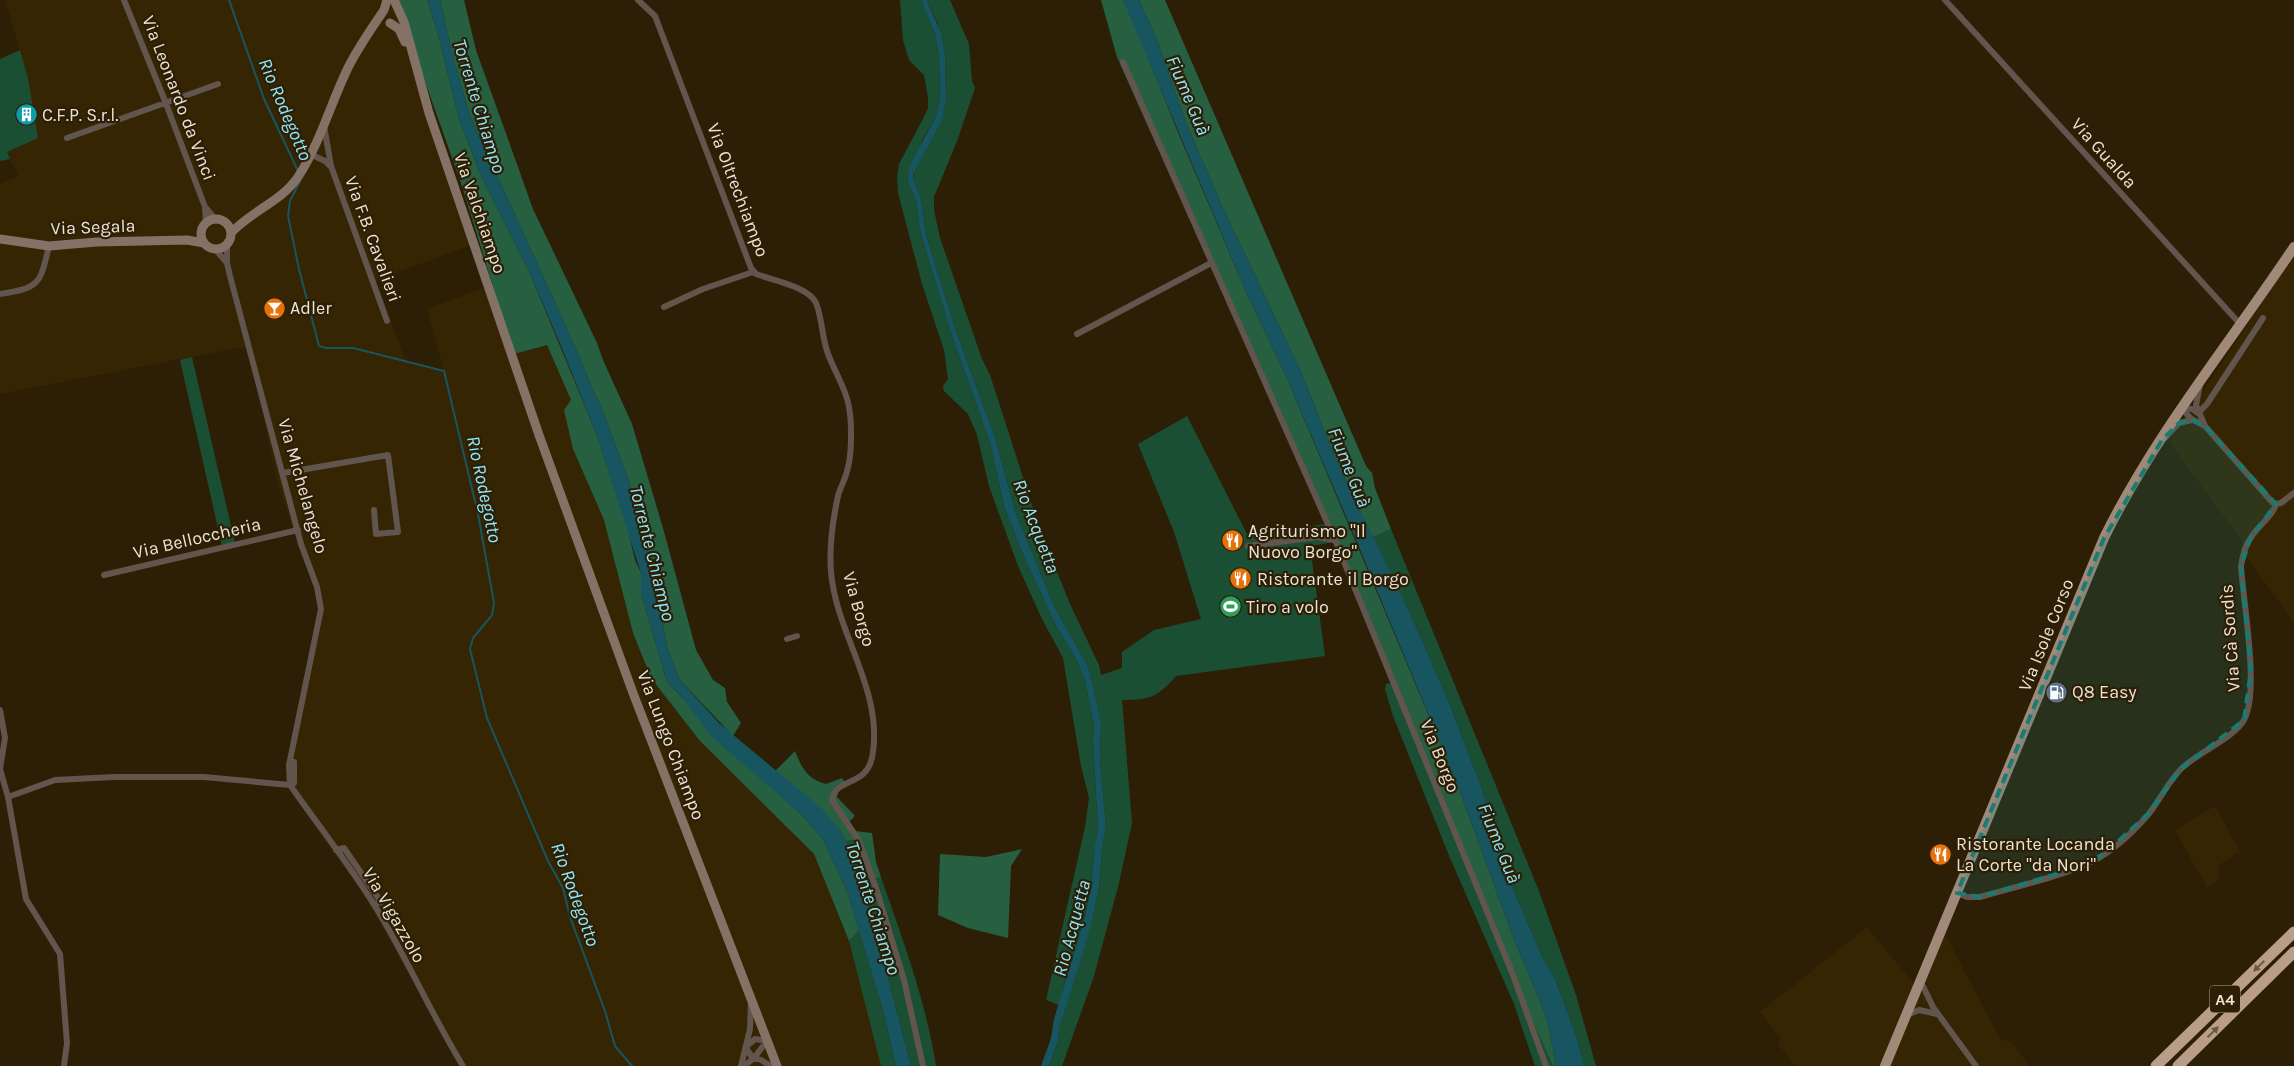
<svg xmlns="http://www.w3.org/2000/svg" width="2294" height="1066" font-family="Karla,sans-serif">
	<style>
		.built { fill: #352503 }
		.green { fill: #1b4f33 }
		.forest { fill: #276041 }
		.water { fill: #175560 }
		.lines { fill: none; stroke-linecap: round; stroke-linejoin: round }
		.stream { stroke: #175560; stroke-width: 2 }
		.street { stroke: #61554d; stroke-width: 6 }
		.secondary { stroke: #857266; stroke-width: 9 }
		.primary { stroke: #a08979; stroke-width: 10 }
		.highway { stroke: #b99d89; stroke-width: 11 }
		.oneway { fill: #6b5841 }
		.marked { fill: #1a7b73; fill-opacity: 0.2; stroke: #1a7b73; stroke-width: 4; stroke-dasharray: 10 6; stroke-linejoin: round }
		.labels { text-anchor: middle; stroke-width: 4.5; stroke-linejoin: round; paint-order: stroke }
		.shield { fill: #2c1f06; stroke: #b2a896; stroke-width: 1 }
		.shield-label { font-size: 16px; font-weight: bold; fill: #ece3d4 }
		.street-label { font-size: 18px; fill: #ece3d4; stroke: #2c1f06 }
		.poi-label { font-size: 18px; fill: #ece3d4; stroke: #2c1f06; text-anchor: start }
		.water-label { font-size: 19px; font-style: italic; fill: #90e7f9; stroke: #2c1f06 }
	</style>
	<rect width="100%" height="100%" fill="#2c1f06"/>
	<path class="built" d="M5,0h391l76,245 -96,35 30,81 38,10 -17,-62 64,-24 56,60 24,55 2,49 31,71 29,113 18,45 49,63 114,113 39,98 28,114h-420l-99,-174 -51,-70 -22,-38 31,-179 -11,-41 -14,-28 -17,-52 -30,-136h-10l-238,46v-210l18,-8 -11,-24 21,-74z
		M2294,255v367l-54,-73 3,-7 -74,-100z
		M2215,806l25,45 -22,15 1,14 -12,8 -32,-58z
		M1867,927l50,60 25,-59 58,111 12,3 17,24h-234l-18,-23 4,-4 -21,-27z"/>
	<path class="green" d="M900,0h21l14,34 4,22 1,42 -4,18 -14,25 -14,42 8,17 5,35 31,101 38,107 14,63 17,44 33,72 23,39 7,17 10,47 -1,16 5,89c-5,21 -4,42 -8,62 -8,38 -22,75 -31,113l-13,-5 39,-173 4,-29 -8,-32 -18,-108 -21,-39 -24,-53 -29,-80 -12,-51 -9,-21 -24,-23 -1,-5 5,-7 -4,-29 -22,-66 -24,-91 -1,-17 2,-12 25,-47 4,-9v-11l-4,-22 -15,-15 -6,-20z
		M927,0h23l19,44 3,37 3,7 -18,53 -23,56v13l6,28 42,121 8,16 49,152 31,77 29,61 2,10 21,-7v-16l32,-22 47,-11 -27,-87 -36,-88 49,-28 60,118 79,-10 9,18 -25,4 15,110 -149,20c-18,21 -26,24 -54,24l10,123 -13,60 -25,93 -32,90h-13l9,-25 1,-12 40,-141 3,-39 4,-22 -6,-67 1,-36 -12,-56 -35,-62 -39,-95 -20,-74 -38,-103 -24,-77 -7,-23 -5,-35 -7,-18v-12l18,-33 14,-38 -1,-42 -7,-32z
		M20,50l8,28 10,60 -31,14 3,7 -10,2v-102z
		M192,357l43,186 -13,3 -42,-186z
		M1391,529l148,362 37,104 20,71h-12l-7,-28 -22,-59 -14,-25 -36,-84 -23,-81 -32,-84 -36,-83 -42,-84z
		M1395,682l137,338 21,46h-18l-21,-62 -64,-146 -57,-142 -8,-27 1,-5z
		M856,840l15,40 10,-3c21,61 45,124 55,189h-25l-45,-173 -11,-35 -9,-17z
		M859,930l23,77 14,59h-15l-32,-125z"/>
	<path class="forest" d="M396,0h31l11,34 21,85 22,57 48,95 67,162 32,97 7,30 6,13v21l26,88 94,96 41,37 21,24 24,52 12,39 -10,11 -35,-87 -114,-113 -49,-63 -18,-45 -29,-113 -31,-71 -9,-39 7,-10 -24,-55 -33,9 -53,-171z
		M440,0h24l12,50 57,159 64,134 6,17 29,64 31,104 33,122 17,30 12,8 2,14 14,21 -8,13 -54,-57 -12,-32 -13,-75 -26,-94 -23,-61 -38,-88 -97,-213 -17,-59z
		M1101,0h22l5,8 49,122 70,164 39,82 171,407 58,159 25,59 8,22 8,43h-3l-21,-46 -153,-377 -262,-586z
		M1139,0h26l201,466 6,7 3,15 16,41 -19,9 -38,-83 -32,-81 -80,-168 -36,-83 -29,-83z
		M795,751c6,16 13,29 31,33l16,-6 4,6 -6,2 -3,11 18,19 -6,6 6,9 17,2 4,29 5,15 -10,3 -15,-40 -10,1 -6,-11 -65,-59z
		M1022,849l-11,17 -3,72 -40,-10 -30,-13 2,-61 46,3z"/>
	<path class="water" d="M427,0h13l13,57 17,59 97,213 38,88 23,61 26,94 13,75 12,32 40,44 102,85 19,22 15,28 11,35 45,173h-15l-14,-59 -35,-116 -24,-52 -21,-24 -90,-78 -30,-40 -15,-15 -26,-88v-21l-45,-140 -35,-87 -32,-75 -48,-95 -22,-57 -21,-85z
		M921,0h6l14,33 4,23 1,42 -5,20 -28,54 1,9 7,18 5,35 7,23 24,77 38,103 20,74 39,95 35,62 12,55 -1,37 6,67 -4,22 -3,39 -11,48 -29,93 -1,12 -9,25h-8l10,-28 3,-19 30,-100 7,-30 4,-45 3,-14 -5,-89 1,-16 -10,-47 -7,-17 -23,-39 -33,-72 -17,-44 -14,-63 -38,-107 -31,-101 -5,-35 -8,-17 1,-16 27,-51 4,-18 -1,-42 -4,-22z
		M1123,0h16l18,40 29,83 36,83 80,168 32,81 80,167 36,83 32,84 23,81 36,84 14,25 22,59 7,28h-28l-8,-43 -8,-22 -25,-59 -58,-159 -101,-243 -70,-164 -39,-82z"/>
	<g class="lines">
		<path class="stream" d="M229,0l35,99 34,72
			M912,174l29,-55 4,-22
			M300,181l-10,20 -2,15 11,53 20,77 7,2h27l91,23 34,143 16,89 -2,12 -19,23 -3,11 17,69 61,143 15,27 7,29 35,94 10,35 17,20"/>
		<path class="street" d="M124,0l41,101 40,106 1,17
			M638,0l17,16 96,252 5,6c16,6 53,13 60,29 6,15 6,33 11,48 6,19 19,36 22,56 3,17 3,49 -2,64 -2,9 -7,17 -9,25 -5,23 -9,52 -7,76 5,61 51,116 42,180 -4,37 -38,24 -41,48l27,41 18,50 27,89 19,86
			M1945,0l296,325
			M1123,62l215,485 175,428 33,91
			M324,126l7,40 56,155
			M67,138l151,-54
			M310,154l15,7 5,5
			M206,208l10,12
			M227,245v18l3,13 71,268 16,43 4,22 -32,156 1,20c30,43 64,85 91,131 29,49 52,101 82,150
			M215,249l12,14
			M0,294c40,-6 40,-10 49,-48
			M664,307l39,-18 50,-17
			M1077,334l134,-71
			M2200,385l-4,20 9,21 67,76 4,2
			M2198,413l9,-9 56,-86
			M2198,413l-6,-4 -9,-1c5,11 12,13 22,18
			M2165,438l14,-15 13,-3
			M283,473l105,-18 10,77 -22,2 -2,-24
			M1248,546l69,-9 17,3
			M104,575l194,-45
			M787,639l10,-3
			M0,710l5,28 -5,31
			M0,769l8,28 18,102 34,55 7,89 -3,23
			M8,797l47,-17 59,-3h90l86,8 4,-2v-21
			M336,850l8,-2 37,54 -7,2
			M1957,893l10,4h13c37,-11 78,-19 113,-36 20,-10 40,-29 55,-46 12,-15 20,-33 33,-46 16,-16 53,-31 63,-49 16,-28 -1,-119 -3,-154 2,-11 4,-21 11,-30 7,-11 21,-20 24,-32l5,-1 13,-10
			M1921,982l12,25 43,59
			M1907,1015l12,-5 18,4
			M746,1048l6,9 9,3 10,6
			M741,1066l9,-37 1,-27
			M744,1066l10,-8 13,-17 -12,-2 -8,7"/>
		<path class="secondary" d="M394,0l10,22 25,91 110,322 94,258 144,373
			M390,23l9,6 6,13
			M201 234a15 15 0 1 1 30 0a15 15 0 1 1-30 0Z
			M231,233c20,-22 50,-31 67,-56 21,-32 32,-71 48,-105 9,-20 26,-44 38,-62l3,-10
			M0,239l49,7 48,-4 90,-2 17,3"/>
		<path class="primary" d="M1885,1066l219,-528c51,-104 126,-195 190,-291"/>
		<path class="highway" d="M2156,1066l138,-134
			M2178,1066l116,-114"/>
	</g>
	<defs><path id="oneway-solid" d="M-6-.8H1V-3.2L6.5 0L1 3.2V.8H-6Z" transform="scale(1.25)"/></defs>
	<g class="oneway">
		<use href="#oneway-solid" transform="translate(2259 966) rotate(136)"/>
		<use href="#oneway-solid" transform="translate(2213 1032) rotate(-44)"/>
	</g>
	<path class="marked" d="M2192,420l13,6 71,78 -25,33 -10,29 10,104 -7,50 -63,49 -33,45 -45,41 -33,15 -90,27 -23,-4 147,-355 58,-98 17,-17z"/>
	<defs>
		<symbol id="building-disc" viewBox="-11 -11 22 22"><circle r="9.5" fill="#0f9aa8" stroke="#2c1f06"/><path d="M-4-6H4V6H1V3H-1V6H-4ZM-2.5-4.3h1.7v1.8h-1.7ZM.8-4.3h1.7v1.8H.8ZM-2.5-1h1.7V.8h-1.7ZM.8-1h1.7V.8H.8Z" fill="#fff"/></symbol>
		<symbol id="bar-disc" viewBox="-11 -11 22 22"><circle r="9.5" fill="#e8710a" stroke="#2c1f06"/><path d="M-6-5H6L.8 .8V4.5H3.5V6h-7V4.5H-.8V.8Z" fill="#fff"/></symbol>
		<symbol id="restaurant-disc" viewBox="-11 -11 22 22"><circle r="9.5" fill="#e8710a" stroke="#2c1f06"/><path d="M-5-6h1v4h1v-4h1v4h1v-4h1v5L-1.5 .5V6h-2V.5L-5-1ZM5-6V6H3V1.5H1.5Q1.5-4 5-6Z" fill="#fff"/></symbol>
		<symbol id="stadium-disc" viewBox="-11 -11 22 22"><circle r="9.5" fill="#2e9e5b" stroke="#2c1f06"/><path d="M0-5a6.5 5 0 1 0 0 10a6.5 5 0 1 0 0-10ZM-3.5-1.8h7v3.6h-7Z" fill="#fff"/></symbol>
		<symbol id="fuel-disc" viewBox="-11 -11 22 22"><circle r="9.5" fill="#5c6f8a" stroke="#2c1f06"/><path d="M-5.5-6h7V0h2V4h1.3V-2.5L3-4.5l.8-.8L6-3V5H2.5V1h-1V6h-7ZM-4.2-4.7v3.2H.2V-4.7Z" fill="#fff"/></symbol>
	</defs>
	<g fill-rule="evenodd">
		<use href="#building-disc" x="14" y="102" width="25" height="25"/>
		<use href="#bar-disc" x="262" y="296" width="25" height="25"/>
		<use href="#restaurant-disc" x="1220" y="528" width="25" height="25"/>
		<use href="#restaurant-disc" x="1228" y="566" width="25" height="25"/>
		<use href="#stadium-disc" x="1218" y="594" width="25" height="25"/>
		<use href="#fuel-disc" x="2044" y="680" width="25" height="25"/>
		<use href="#restaurant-disc" x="1928" y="842" width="25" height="25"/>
	</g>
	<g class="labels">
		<rect class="shield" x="2210" y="985.5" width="30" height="27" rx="4"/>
		<g class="shield-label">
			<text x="2225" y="1005">A4</text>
		</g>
		<g class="street-label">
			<text transform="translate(179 98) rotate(69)" y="6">Via Leonardo da Vinci</text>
			<text transform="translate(2104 153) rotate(48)" y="6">Via Gualda</text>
			<text transform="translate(738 190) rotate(69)" y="6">Via Oltrechiampo</text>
			<text transform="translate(480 213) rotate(71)" y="6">Via Valchiampo</text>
			<text transform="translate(93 227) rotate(-2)" y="6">Via Segala</text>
			<text transform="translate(373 239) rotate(70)" y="6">Via F.B. Cavalieri</text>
			<text transform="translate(303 486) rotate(74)" y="6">Via Michelangelo</text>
			<text transform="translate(197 538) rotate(-13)" y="6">Via Belloccheria</text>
			<text transform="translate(859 609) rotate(74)" y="6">Via Borgo</text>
			<text transform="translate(2046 635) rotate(-68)" y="6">Via Isole Corso</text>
			<text transform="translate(2230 638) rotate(-94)" y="6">Via Cà Sordìs</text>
			<text transform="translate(671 745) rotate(69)" y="6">Via Lungo Chiampo</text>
			<text transform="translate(1440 756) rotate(68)" y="6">Via Borgo</text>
			<text transform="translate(394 915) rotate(60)" y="6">Via Vigazzolo</text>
		</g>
		<g class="poi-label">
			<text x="42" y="121">C.F.P. S.r.l.</text>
			<text x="290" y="314">Adler</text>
			<text x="1248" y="537">Agriturismo "Il<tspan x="1248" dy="21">Nuovo Borgo"</tspan></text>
			<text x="1257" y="585">Ristorante il Borgo</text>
			<text x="1246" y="613">Tiro a volo</text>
			<text x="2072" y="698">Q8 Easy</text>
			<text x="1956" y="850">Ristorante Locanda<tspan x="1956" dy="21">La Corte "da Nori"</tspan></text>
		</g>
		<g class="water-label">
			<text transform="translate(1189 95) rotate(67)" y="7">Fiume Guà</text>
			<text transform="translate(480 106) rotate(73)" y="7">Torrente Chiampo</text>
			<text transform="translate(286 109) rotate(67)" y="7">Rio Rodegotto</text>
			<text transform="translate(1350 467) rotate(68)" y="7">Fiume Guà</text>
			<text transform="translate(485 489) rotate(78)" y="7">Rio Rodegotto</text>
			<text transform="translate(1037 526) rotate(69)" y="7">Rio Acquetta</text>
			<text transform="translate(653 553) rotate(76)" y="7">Torrente Chiampo</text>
			<text transform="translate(1500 843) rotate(68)" y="7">Fiume Guà</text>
			<text transform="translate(576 894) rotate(70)" y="7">Rio Rodegotto</text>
			<text transform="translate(874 908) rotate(72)" y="7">Torrente Chiampo</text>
			<text transform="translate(1071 928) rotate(-75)" y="7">Rio Acquetta</text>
		</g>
	</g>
</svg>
